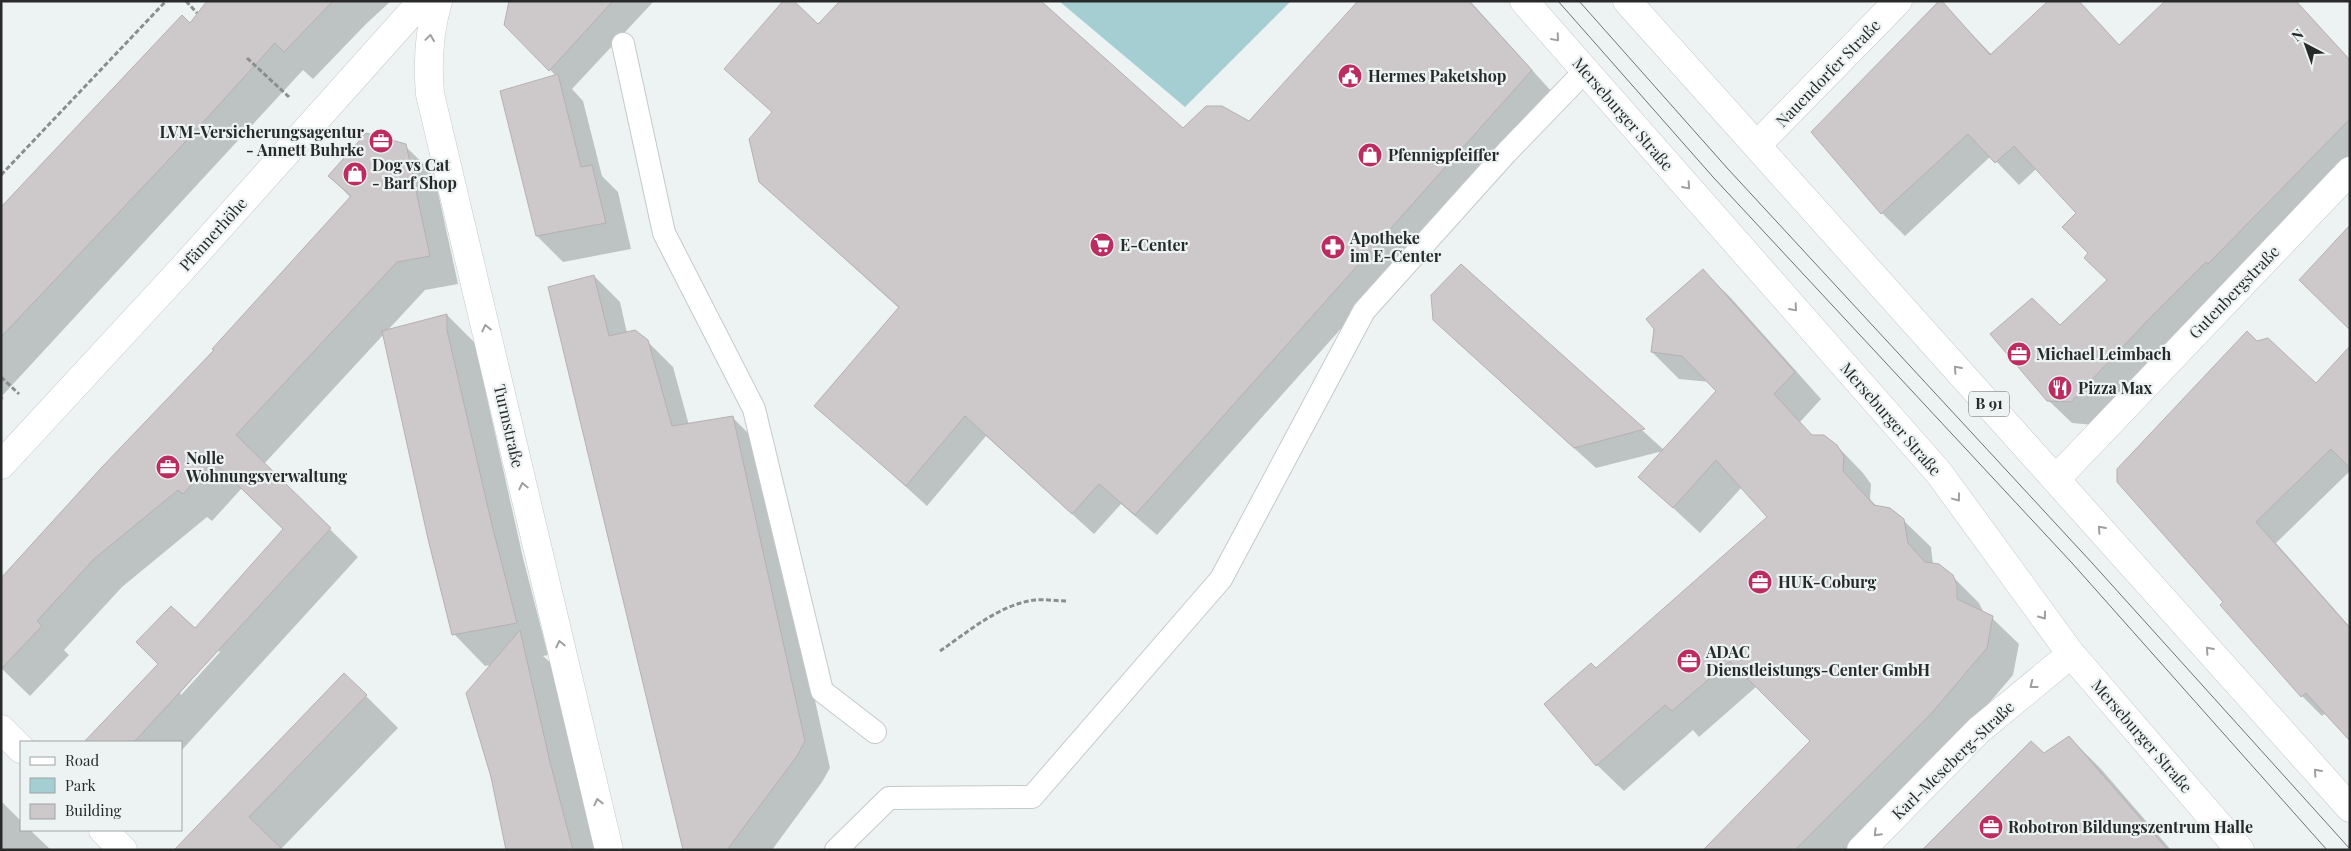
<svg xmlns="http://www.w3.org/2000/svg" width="2351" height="851" font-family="'Playfair Display',serif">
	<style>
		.green { fill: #a5ced2 }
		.shadow { fill: #0003; fill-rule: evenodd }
		.building { fill: #cdc8c9; stroke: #b6b1b1 }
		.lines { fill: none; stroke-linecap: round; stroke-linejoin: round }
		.lane-casing { stroke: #c4c9ca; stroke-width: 24 }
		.street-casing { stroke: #c4c9ca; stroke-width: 29 }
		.secondary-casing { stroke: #c4c9ca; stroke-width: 29 }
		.primary-casing { stroke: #c4c9ca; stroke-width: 29 }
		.path { stroke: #8a8e8e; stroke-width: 3; stroke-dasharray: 5 2.5; stroke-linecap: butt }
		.lane { stroke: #fff; stroke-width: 22 }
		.street { stroke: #fff; stroke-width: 28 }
		.secondary { stroke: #fff; stroke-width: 28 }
		.primary { stroke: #fff; stroke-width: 28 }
		.tram { stroke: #6f7373; stroke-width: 1 }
		.oneway { stroke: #9e9f9f }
		.labels { text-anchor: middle; stroke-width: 4.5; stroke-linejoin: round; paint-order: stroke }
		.shield { fill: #edf3f3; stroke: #636666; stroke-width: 1 }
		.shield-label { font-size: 15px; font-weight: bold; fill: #282a2a }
		.street-label { font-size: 16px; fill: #282a2a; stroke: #edf3f3 }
		.poi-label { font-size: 16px; font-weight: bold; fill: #282a2a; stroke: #edf3f3; text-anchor: start }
	</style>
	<rect width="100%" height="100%" fill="#edf3f3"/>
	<path class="green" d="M1059,1h232l-106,106z"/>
	<path class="shadow" d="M209,1h182l-25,23 -53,55 -10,-9 -301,326 2,2 -3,3v-193l189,-184z
		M511,1h143l-82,88 11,12 19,75 16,16 13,57 -68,13 -26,-26 19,-160 -50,-52z
		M1360,1h110l82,91 -395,443 -36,-31 -27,30 -108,-98 -59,70 -111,-101 84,-96 -140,-127 13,-69 -47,-44 92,-44 365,105 67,-8z
		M2295,1l55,59v106l-256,259 -22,-2 -24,-23 12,-73 48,-47 -18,-27 -13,-40 -41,-44 -17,16 -28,-29 -86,80 -23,-23 -69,-81 128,-130 51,53 96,-44 32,35z
		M405,146l29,28 24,110 -33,6 -38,41 60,-16 32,32v15l44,196 25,97 -5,1 8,7 45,187h-88l-16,-185 -7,1 -31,-32 -70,-300 -120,130 94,93 -177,194v-9l-93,-1 107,-111 89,-100 -42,-42 -30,33 -5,-4 -85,70 -58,63 5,5 -39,41 -29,-28 214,-318 136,-152 -21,-22zM218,650l2,2 -39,43 -1,-2z
		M1461,266l203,184 54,-59 -8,-9 -31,-3 -27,-27 51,-81 27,26 91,102 -21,23 13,15 23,8 27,28 8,11 -1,15 7,8 26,13 28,27 2,18 19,11 27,27 5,10 8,5 27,26 -6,31 -56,66 -108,109h-145l108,-109 -55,-55 -58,51 -6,-7 -69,61 -27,-26 -1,-96 173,-151 -27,-31 -42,46 -60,-56 23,-26 -67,17 -140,-127z
		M594,276l26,26 7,31 20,8 26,26 16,58 43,-8 26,26 72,325 -8,14 -50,68h-88z
		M2257,342l59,43 34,-37v123l-74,72 74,84v113l-24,-27 -4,3 -20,-20 -77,-94z
		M344,674l54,54 -117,121 -103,-1z
		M2069,737l32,32 70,81h-248z
		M1,801l20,20v9h9l21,20h-50z"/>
	<path class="building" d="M207,1h126l-49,51 -9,-9 -99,109 -175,185v-130l181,-192 8,8z
		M509,1h104l-64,70 -45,-46z
		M783,1h11l24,23 22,-23h201l142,127 23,-22h16l27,15 109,-120h111l63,69 -397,445 -36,-31 -27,30 -107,-98 -59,70 -92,-80 85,-99 -140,-125 -10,-43 23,-27 -48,-43z
		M1939,1h3l48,54 58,-54h31l40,44 46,-44h131l54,59v59l-142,145 -2,-2 -59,59 -76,81 -24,-1 -57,-67 42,-36 28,27 47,-45 -23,-22 4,-5 -26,-26 14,-14 -62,-67 -19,17 -27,-29 -87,80 -70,-82z
		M558,74l23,93 11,-2 14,58 -70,13 -36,-145z
		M366,133l40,11 24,112 -33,6 -161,173 95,93 -197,214h-50l74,-78 -22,-22 35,-36 24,22 88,-99 -70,-68 -30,33 -5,-4 -84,69 -57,62 5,5 -41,43v-91l101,-111 112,-117 -2,-1 139,-153 -23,-20z
		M2350,225v105l-51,-50z
		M1461,264l184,165 -71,19 -141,-128 -2,-25z
		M1703,269l92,103 -21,22 38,41h12l13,10 7,11 -1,15 31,34 16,3 14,11 4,24 17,19 14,2 14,11 4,10v14l36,17 -6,32 -57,67 -135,135h-92l107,-109 -80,-80 -58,50 -7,-6 -69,61 -52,-62 47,-41 5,5 171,-151 -51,-57 -43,48 -35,-31 78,-86 -34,-35 -31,-4 3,-23 -8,-10z
		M594,275l15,61 26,-6 13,10 24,86 61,-10 72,325 -8,15 -70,94h-44l-135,-563z
		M447,314v16l45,195 25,98 -65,12 -24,-96 -46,-208z
		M2247,331l10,10 11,-3 48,45 34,-37v122l-19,-19 -75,73 94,106v113l-44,-48 -5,4 -81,-92 3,-3 -106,-120v-13z
		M520,630l30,132 23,88h-67l-15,-73 -25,-84z
		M344,673l23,22 -118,122 34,33h-109z
		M2069,736l99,114h-246l109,-109 13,12z"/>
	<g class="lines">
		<defs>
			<path id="lane" d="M623,44l41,189 90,176 68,282 53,41
				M836,850l53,-52 143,-1 189,-218 143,-268 142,-158 79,-82"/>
			<path id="street" d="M1757,145l141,-144
				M1,465l182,-197 239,-267
				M2056,479l294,-308
				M1,729l20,20
				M103,830l20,20
				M1861,850l118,-120 92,-76"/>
			<path id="secondary" d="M438,1c-9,31 -11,60 -8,93l179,756"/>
			<path id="primary" d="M1524,1l415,472 132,181 169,196
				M1627,1l723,807"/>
		</defs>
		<use href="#lane" class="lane-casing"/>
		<use href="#street" class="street-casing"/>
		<use href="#secondary" class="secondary-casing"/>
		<use href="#primary" class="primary-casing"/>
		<path class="path" d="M186,1l11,12
			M247,58l42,39
			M1,175l165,-174
			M1,377l18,17
			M940,651c28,-19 60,-47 95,-51 10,-1 21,1 31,1"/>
		<use href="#lane" class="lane"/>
		<use href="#street" class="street"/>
		<use href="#secondary" class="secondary"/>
		<use href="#primary" class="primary"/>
		<path class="tram" d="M1558,1l155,176 359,386 255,287
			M1579,1l149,168 365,395 257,285"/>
	</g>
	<defs><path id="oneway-chevron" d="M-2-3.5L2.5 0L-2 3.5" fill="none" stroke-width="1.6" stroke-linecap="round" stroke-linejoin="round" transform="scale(1.25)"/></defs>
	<g class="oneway">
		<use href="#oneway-chevron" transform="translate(430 38) rotate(-82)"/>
		<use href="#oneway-chevron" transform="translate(1556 38) rotate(49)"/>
		<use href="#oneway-chevron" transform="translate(1687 186) rotate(49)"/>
		<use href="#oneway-chevron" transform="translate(1794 308) rotate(49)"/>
		<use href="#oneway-chevron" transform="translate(486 328) rotate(-103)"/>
		<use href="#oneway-chevron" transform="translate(1957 369) rotate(-132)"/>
		<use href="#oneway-chevron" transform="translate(523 486) rotate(-103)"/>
		<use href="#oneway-chevron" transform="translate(1957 498) rotate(53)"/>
		<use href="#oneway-chevron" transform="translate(2101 529) rotate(-132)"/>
		<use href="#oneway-chevron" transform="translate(2043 616) rotate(54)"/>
		<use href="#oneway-chevron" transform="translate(560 644) rotate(-103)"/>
		<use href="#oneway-chevron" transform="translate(2209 650) rotate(-132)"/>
		<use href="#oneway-chevron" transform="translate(2033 685) rotate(142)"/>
		<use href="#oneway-chevron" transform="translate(2317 772) rotate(-132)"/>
		<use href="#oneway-chevron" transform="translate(598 802) rotate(-103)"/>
		<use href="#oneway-chevron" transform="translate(1877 833) rotate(135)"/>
	</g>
	<defs>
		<symbol id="civic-disc" viewBox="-11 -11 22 22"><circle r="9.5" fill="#bb2d60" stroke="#edf3f3"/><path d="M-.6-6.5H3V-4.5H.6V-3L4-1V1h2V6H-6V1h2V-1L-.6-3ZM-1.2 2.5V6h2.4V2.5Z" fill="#fff"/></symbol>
		<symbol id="office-disc" viewBox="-11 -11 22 22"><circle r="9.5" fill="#bb2d60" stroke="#edf3f3"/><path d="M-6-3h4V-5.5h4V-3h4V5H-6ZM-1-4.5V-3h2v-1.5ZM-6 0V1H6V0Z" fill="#fff"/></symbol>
		<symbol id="shop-disc" viewBox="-11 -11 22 22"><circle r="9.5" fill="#bb2d60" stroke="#edf3f3"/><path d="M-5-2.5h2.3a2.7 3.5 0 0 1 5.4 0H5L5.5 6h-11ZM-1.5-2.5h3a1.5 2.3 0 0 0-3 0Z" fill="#fff"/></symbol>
		<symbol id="supermarket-disc" viewBox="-11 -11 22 22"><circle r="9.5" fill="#bb2d60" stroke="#edf3f3"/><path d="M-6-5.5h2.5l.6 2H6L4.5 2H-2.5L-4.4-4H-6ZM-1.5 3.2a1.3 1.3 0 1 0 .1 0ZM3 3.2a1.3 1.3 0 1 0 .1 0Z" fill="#fff"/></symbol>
		<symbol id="pharmacy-disc" viewBox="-11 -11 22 22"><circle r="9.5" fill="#bb2d60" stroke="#edf3f3"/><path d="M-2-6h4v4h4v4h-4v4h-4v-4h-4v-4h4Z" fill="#fff"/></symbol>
		<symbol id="restaurant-disc" viewBox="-11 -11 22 22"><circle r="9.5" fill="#bb2d60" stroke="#edf3f3"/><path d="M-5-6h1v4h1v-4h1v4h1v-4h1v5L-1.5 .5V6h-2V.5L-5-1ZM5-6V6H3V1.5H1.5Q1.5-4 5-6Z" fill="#fff"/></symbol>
	</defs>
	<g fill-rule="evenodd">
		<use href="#civic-disc" x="1336" y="62" width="28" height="28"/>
		<use href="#office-disc" x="367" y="127" width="28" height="28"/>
		<use href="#shop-disc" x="1356" y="141" width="28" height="28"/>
		<use href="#shop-disc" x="341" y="160" width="28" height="28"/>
		<use href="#supermarket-disc" x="1088" y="231" width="28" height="28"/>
		<use href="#pharmacy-disc" x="1319" y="233" width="28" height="28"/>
		<use href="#office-disc" x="2005" y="340" width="28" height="28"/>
		<use href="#restaurant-disc" x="2046" y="374" width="28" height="28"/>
		<use href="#office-disc" x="154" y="453" width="28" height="28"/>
		<use href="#office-disc" x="1746" y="568" width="28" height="28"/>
		<use href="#office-disc" x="1675" y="647" width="28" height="28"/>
		<use href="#office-disc" x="1977" y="813" width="28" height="28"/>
	</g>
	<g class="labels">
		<rect class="shield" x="1969" y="391.5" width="40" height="25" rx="4"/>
		<g class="shield-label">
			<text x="1989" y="409">B 91</text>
		</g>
		<g class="street-label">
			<text transform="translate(1828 73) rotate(-46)" y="6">Nauendorfer Straße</text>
			<text transform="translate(1623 114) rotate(49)" y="6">Merseburger Straße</text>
			<text transform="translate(213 234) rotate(-48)" y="6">Pfännerhöhe</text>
			<text transform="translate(2234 292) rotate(-46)" y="6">Gutenbergstraße</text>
			<text transform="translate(1891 419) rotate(49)" y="6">Merseburger Straße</text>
			<text transform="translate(509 426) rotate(77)" y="6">Turmstraße</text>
			<text transform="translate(2142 736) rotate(49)" y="6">Merseburger Straße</text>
			<text transform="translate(1953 760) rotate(-44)" y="6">Karl-Meseberg-Straße</text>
		</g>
		<g class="poi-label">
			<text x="1368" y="82">Hermes Paketshop</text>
			<text x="364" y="138" text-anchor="end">LVM-Versicherungsagentur<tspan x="364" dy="18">- Annett Buhrke</tspan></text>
			<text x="1388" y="161">Pfennigpfeiffer</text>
			<text x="372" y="171">Dog vs Cat<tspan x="372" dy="18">- Barf Shop</tspan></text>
			<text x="1350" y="244">Apotheke<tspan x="1350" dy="18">im E-Center</tspan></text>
			<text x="1120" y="251">E-Center</text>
			<text x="2036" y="360">Michael Leimbach</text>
			<text x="2078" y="394">Pizza Max</text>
			<text x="186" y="464">Nolle<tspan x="186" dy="18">Wohnungsverwaltung</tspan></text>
			<text x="1778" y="588">HUK-Coburg</text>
			<text x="1706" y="658">ADAC<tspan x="1706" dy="18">Dienstleistungs-Center GmbH</tspan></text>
			<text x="2008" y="833">Robotron Bildungszentrum Halle</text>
		</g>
	</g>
	<rect width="2351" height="851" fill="none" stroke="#282a2a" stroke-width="5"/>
	<rect x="20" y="741" width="162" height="90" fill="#edf3f3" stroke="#9ea3a3"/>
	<rect x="30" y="757" width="25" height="8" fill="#ffffff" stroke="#9ea3a3"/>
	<text x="65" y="766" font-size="15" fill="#282a2a">Road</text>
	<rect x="30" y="778" width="25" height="15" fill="#a5ced2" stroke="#9ea3a3"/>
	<text x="65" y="791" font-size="15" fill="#282a2a">Park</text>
	<rect x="30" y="804" width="25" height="15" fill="#cdc8c9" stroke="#9ea3a3"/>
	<text x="65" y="816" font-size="15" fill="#282a2a">Building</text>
	<g transform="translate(2306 45) rotate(319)" stroke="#edf3f3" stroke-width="4" paint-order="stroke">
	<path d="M0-4L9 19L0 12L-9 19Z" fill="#282a2a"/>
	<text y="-8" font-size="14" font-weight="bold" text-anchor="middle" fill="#282a2a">N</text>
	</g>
</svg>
